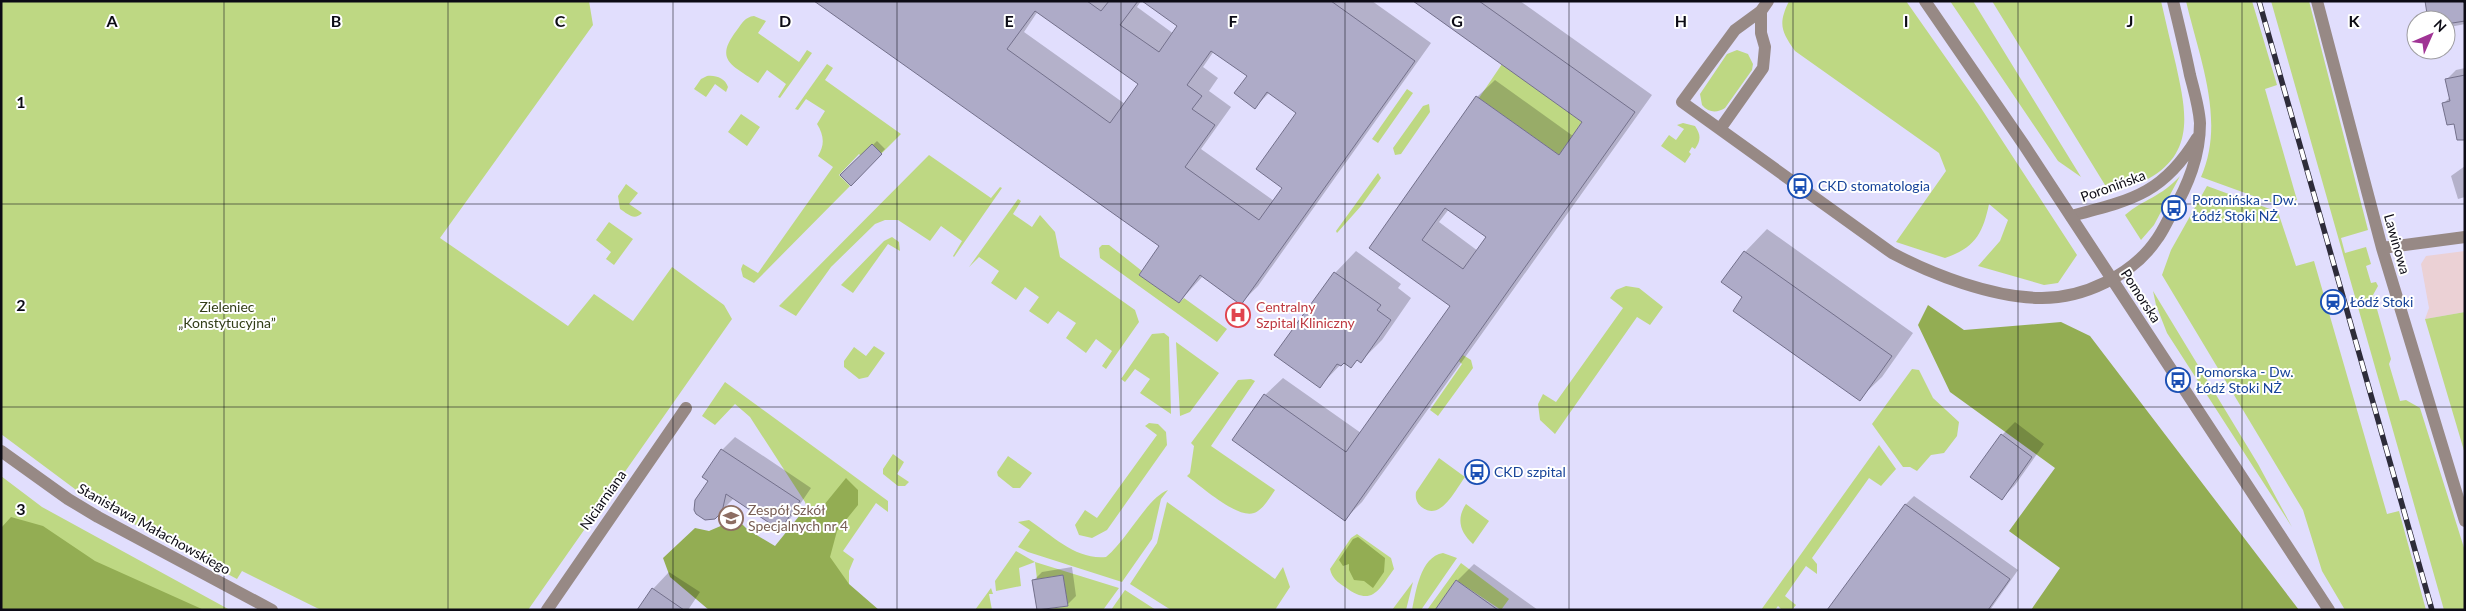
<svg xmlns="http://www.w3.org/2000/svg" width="2466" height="611" font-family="Lato,sans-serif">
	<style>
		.industrial { fill: #ebd1d5 }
		.green { fill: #bed883 }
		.forest { fill: #93ad53 }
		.shadow { fill: #0003; fill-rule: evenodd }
		.building { fill: #aeabc8; stroke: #73708b; fill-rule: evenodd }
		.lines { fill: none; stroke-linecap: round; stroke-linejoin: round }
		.minor { stroke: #978985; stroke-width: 12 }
		.tertiary { stroke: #978985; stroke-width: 12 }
		.rail-casing { stroke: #2e2c3a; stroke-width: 5.5 }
		.rail { stroke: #fff; stroke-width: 4; stroke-dasharray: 11; stroke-linecap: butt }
		.grid { fill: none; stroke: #0c0b15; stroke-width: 1; stroke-opacity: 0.55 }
		.labels { text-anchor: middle; stroke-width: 4; stroke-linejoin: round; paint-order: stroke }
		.transit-label { font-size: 14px; fill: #164399; stroke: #fff; text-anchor: start }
		.street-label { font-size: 14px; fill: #0c0b15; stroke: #fff }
		.park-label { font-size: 14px; fill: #323d17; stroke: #fff }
		.health-label { font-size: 14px; fill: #be3a42; stroke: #fff; text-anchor: start }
		.education-label { font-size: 14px; fill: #785e54; stroke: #fff; text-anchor: start }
		.grid-label { font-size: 16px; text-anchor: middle; font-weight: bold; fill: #0c0b15; stroke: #fff; stroke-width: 4; stroke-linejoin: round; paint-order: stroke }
	</style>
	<rect width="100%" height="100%" fill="#e1defd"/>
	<path class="industrial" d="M2465,251v61l-40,7 4,-11 -8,-44 5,-8z"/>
	<path class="green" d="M1,1h588l4,24 -153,213 128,88 26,-32 39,27 39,-54 52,38 8,14 -204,291h-207l-79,-39 -5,8 -146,-78 -90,-67z
		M1789,1h117l73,104 98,150 -19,28 -14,2 -66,-19 22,-25 8,-21 -19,-16c-6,29 -14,44 -44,54l-49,-16 50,-71 -7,-18 -144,-102c-14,-20 -17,-27 -6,-50z
		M1950,1h23l108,176 -23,-16z
		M1992,1h169c5,22 10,43 15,64 9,42 20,84 -23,111 -16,10 -30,13 -48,9z
		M2186,1h66l25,84 -12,4 32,111 -16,4 -11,-2 -69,-25c25,-56 -2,-120 -15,-176z
		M2271,1h38l59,229 -27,8 4,15 21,-6 5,17 -5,2 5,17 5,-1 2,4 -5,9 18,64 -2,5 11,37 6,-1 14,8 45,143v59h-21z
		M754,16l12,5 -8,12 41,29 8,-12 5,3 -32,45 -2,-1 8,-13 -19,-14 -9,13c-25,-18 -45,-22 -21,-53 5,-7 8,-13 17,-14z
		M1737,50l11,4 5,10 -1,6 -27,38c-8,5 -16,5 -23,-3l-2,-11 27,-40z
		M827,64l6,4 -8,12 76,54 -31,31 -11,-11 -20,21 11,11 -96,97 -11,-6 -2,-8 2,-5 15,9 75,-106 -15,-11c7,-11 6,-21 -1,-32l8,-13 -19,-12 -8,11 -3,-1z
		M1502,64l80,58 -23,33 -80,-57z
		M707,76c9,-1 18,2 21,11l-2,5 -11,-8 -9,13 -12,-8 7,-10z
		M1407,89l6,4 -35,50 -6,-4z
		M1429,104l1,8 -29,42 -6,1 -2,-7 30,-42z
		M741,114l19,13 -13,19 -19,-14z
		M1683,123l12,3c6,9 6,14 0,23l-3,-2 -3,5 2,2 -6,9 -24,-17 8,-11 7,5 8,-11 -7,-4z
		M929,155l62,43 9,-11 2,1 -48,69 -1,-1 9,-15 -21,-15 -11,15 -32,-21h-13l-10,4 -44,43 -35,49 -17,-10z
		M1378,173l3,5 -20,28 -24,27 -1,-2z
		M2180,176l-26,49 -13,15 -16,-25c19,-16 36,-18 55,-39z
		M626,184l12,9 -9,11 13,9c-8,8 -14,1 -22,-4l-2,-13z
		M2207,186l71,26 18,54 18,-5 73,253 12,-3 27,99h-81l-23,-39 -19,-61 -141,-235 9,-25z
		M1018,199l3,2 -8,13 19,13 8,-12 15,17 5,25 75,53 4,12 -33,47 -4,-3 10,-15 -16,-12 -10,14 -20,-15 10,-15 -18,-12 -10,13 -19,-13 10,-14 -14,-10 -9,13 -25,-17 8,-12 -20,-14 -10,10z
		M609,222l24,17 -19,26 -8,-6 5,-7 -15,-12z
		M892,237l7,5 1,9 -12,-7 -35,49 -12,-8 43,-44z
		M1102,245h7l33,26 -3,4 40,28 5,-5 43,31 -10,13 -117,-84 -1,-10z
		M1626,286l13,2 24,19 -13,18 -13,-8 -82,117 -15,-14 -2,-16 5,-10 13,8 67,-94 -13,-10 6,-8z
		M2153,291l105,173 34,63 -125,-194 -11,-28z
		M2465,312v142l-40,-135z
		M1164,333l5,4 2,77 -31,-21 10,-14 -15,-10 -10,13 -4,-3 31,-45z
		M1176,342l43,31 -29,39 -10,4z
		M874,346l11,7 -17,24 -9,2 -15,-12v-6l10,-14 12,9z
		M1463,355l8,5 2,8 -35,48 -8,-6 32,-46 -3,-3z
		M1912,369l7,1 14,28 26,24 -2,14 -13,17 -13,2 -14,16 -7,-4h-7l-31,-43z
		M1251,379l4,2 -44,65 64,44c-5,7 -12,20 -21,23 -17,6 -53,-27 -67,-37l3,-3 4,-27 -3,-3 47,-63z
		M725,382l163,119v11l-12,-9 -33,48 11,8 -5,12v13l-16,5 -28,-87 -55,-85 -15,-13 -20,21 -13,-9z
		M1149,423l9,1 8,8 1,13 -60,85 -15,8 -13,-3 -4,-10 10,-15 12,8 60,-83 -12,-9z
		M1879,445l17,24 -15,17 -12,-8 -57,80 5,6v10l-11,-8 -21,30 11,9 -4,5h-10l-4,-4 -3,4h-14z
		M893,454l11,8 -7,12 12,8 -4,4h-7l-15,-12v-5z
		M1008,456l24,17 -12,15h-7l-15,-12 -1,-4z
		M1439,458l26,19c-9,12 -24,44 -42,31 -6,-4 -8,-9 -7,-16z
		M1,476l41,31 188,103h-229z
		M1168,490l-7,9 -9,40 -30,43 -94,-30 -10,-5 12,-17 -12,-8 11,-2c24,16 47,40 77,37 22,-18 41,-59 62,-67z
		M1167,502l108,77 8,-12 7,20 -15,23h-104l-41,-26 27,-41z
		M1466,504l23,17 -16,23c-13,-12 -17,-25 -7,-40z
		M1357,534l34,24 3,11c-16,22 -22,38 -49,18 -8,-5 -13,-9 -15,-18l21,-31z
		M1016,551l19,11 84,26 -16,22h-60l25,-4 -5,-31 -26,4 -2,-17 -16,6 2,18 -25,5 -1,-10z
		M1443,553l14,5 -36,52h-9c4,-18 8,-53 31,-57z
		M1461,563l48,36 -8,11 -45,-30 -21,30h-8z
		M1413,582l-7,28h-14z
		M991,588l2,6h-4l3,16h-17z
		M1125,590l31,20h-45z"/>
	<path class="forest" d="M1928,305l36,25 97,-8 29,14 209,274h-268l29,-42 -51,-37 46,-63 -105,-76 -32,-67z
		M846,478l12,12v15l-21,26 -7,26 19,27 30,26h-170l-39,-33 -7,-19 32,-30 14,3 28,-12 11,11 27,16 25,-31 15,1z
		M11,517l32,9 52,35 109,49h-203v-82z
		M1358,537l27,21 -1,14 -11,16 -9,-7 -10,-1 -5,-10v-6l-6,2 -4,-6 14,-21z"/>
	<path class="shadow" d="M816,1h325l-4,6 37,27 5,-8 -35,-25h228l59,42 -173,243 -17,17 -38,-27 -24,26 -18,-56zM1038,11l101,72 -14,21 -101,-72zM1214,51l34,24 7,32 15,-15 28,20 -14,75 -10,14 -73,-52 30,-42 -22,-16 9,-13 -15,-11z
		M1416,1h104l132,94 -290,407 -17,17 -80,-124 18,-17 78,55 90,-127 -81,-58 107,-151 18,-17 78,56 11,-15zM1449,209l39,28 -10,14 -39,-29z
		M2428,1h37v23l-15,3 -4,-7h-17z
		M2465,68v54l-17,3 -4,-22 6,-6 -3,-18 9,-9z
		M877,141l8,8 -34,35 -9,-9z
		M2465,166v31l-7,2 -7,-23z
		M1767,229l146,104 -31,44 -23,22 -114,-147z
		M1356,251l45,33 -3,4 13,10 -29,42 -21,21 -3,-2 -14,2 -24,25 -44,-31 59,-82z
		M2015,422l29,22 -29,41 -13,13v-63z
		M735,437l76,51 -19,28 -12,13 -46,-31 -20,20 -4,-37 -6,-4 18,-27z
		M1914,496l104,74 -28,40h-161l77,-106z
		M1474,564l64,46h-102l21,-29z
		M1072,567l4,29 -9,9 -34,-24 9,-9z
		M669,572l31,20 -12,18h-50l15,-21z"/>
	<path class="building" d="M814,1h273l14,10 8,-10h29l-18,24 39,27 18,-26 -35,-25h189l84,60 -174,244 -41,-30 -21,28 -40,-28 20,-29zM1035,11l103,73 -28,39 -103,-74zM1211,51l36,25 -13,17 21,16 12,-17 29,21 -40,56 26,19 -23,32 -74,-53 30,-42 -23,-16 10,-13 -15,-11z
		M1413,1h66l156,111 -290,409 -113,-81 32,-46 82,58 104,-146 -81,-58 107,-152 83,59 23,-33zM1445,208l41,29 -23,32 -41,-29z
		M2425,1h37l3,3v17l-19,3v-4h-18z
		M2465,75v65h-8l-3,-16 -7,1 -5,-22 8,-2 -5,-22z
		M872,144l10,10 -31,32 -11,-11z
		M1744,251l148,105 -32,45 -127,-90 9,-14 -21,-15z
		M1334,272l47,33 -4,5 14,10 -30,43 -4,-3 -6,8 -7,-5 -3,3 -4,-2 -17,24 -46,-33z
		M2001,434l31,23 -30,43 -32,-23z
		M721,449l79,52 -20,29 -54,-36 -4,18 -7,7 -10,1 -9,-6 -2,-4 1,-10 13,-19 -6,-4z
		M1905,504l105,75 -22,31h-161z
		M1063,575l5,31 -31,4 -5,-30z
		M1456,580l42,30h-63z
		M652,588l32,22h-47z"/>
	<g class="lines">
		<path class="minor" d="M1768,1l-7,10 -26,19 -53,72 210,151c41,22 100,44 147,45 44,1 94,-23 118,-59 6,-8 10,-18 15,-26 16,-28 28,-57 28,-90 -1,-16 -6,-32 -10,-48 -5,-25 -11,-49 -17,-74
			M2317,1l65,247 83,273
			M1720,129l43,-61 2,-21 -4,-14v-22
			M2071,216c61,-16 92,-22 126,-78
			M2382,248l83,-11
			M547,610l139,-202"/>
		<path class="tertiary" d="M1925,1l99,144 305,465
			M1,451l67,48 30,18 174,93"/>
		<defs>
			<path id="rail" d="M2259,1l173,609"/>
		</defs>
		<use href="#rail" class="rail-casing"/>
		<use href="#rail" class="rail"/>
	</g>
	<path class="grid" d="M224,1v609M448,1v609M673,1v609M897,1v609M1121,1v609M1345,1v609M1569,1v609M1793,1v609M2018,1v609M2242,1v609M1,204h2464M1,407h2464"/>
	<defs>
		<symbol id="bus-ring" viewBox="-11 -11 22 22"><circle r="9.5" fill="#fff" stroke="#1a4fb4" stroke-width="1.5"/><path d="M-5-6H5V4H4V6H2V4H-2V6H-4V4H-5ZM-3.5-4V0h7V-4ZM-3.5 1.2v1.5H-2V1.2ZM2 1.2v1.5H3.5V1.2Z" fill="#1a4fb4"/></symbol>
		<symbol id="station-ring" viewBox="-11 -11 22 22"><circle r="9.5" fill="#fff" stroke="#1a4fb4" stroke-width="1.5"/><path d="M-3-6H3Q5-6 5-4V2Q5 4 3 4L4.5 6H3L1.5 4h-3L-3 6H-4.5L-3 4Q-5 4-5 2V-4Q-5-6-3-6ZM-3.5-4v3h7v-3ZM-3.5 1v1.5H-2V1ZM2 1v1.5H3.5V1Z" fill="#1a4fb4"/></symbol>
		<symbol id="hospital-ring" viewBox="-11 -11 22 22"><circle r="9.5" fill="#fff" stroke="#e0444e" stroke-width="1.5"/><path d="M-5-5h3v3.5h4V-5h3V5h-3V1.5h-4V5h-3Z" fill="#e0444e"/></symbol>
		<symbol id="school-ring" viewBox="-11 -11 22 22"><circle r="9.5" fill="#fff" stroke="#8d6e63" stroke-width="1.5"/><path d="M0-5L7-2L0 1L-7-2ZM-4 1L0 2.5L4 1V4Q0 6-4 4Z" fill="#8d6e63"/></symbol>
	</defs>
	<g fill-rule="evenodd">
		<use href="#bus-ring" x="1786" y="172" width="28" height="28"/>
		<use href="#bus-ring" x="2160" y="194" width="28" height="28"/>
		<use href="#station-ring" x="2319" y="288" width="28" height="28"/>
		<use href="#hospital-ring" x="1224" y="301" width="28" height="28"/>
		<use href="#bus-ring" x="2164" y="366" width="28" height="28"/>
		<use href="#bus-ring" x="1463" y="458" width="28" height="28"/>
		<use href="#school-ring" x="717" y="504" width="28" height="28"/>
	</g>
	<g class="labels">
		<g class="transit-label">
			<text x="1818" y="191">CKD stomatologia</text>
			<text x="2192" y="205">Poronińska - Dw.<tspan x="2192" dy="16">Łódź Stoki NŻ</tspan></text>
			<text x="2350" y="307">Łódź Stoki</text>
			<text x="2196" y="377">Pomorska - Dw.<tspan x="2196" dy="16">Łódź Stoki NŻ</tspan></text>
			<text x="1494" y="477">CKD szpital</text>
		</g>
		<g class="street-label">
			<text transform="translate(2113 186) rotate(-20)" y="5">Poronińska</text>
			<text transform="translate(2397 244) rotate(74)" y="5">Lawinowa</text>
			<text transform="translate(2141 296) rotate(57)" y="5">Pomorska</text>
			<text transform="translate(603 500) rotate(-55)" y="5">Niciarniana</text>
			<text transform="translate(154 529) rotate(29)" y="5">Stanisława Małachowskiego</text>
		</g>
		<g class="park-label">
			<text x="227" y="312">Zieleniec<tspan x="227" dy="16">„Konstytucyjna”</tspan></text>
		</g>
		<g class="health-label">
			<text x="1256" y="312">Centralny<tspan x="1256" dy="16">Szpital Kliniczny</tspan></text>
		</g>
		<g class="education-label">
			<text x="748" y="515">Zespół Szkół<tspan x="748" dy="16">Specjalnych nr 4</tspan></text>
		</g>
	</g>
	<g class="grid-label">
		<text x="112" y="27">A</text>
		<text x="336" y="27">B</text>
		<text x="560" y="27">C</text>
		<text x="785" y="27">D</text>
		<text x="1009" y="27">E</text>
		<text x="1233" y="27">F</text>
		<text x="1457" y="27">G</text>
		<text x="1681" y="27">H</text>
		<text x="1906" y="27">I</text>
		<text x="2130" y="27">J</text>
		<text x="2354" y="27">K</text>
		<text x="21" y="108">1</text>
		<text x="21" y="311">2</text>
		<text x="21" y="515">3</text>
	</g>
	<rect width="2466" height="611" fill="none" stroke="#0c0b15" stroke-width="5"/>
	<g transform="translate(2431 35) rotate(45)"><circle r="24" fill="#ffffff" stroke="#9e9da1"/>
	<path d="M0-4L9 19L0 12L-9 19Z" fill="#a03495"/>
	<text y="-8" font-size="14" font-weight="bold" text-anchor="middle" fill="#0c0b15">N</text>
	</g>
</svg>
